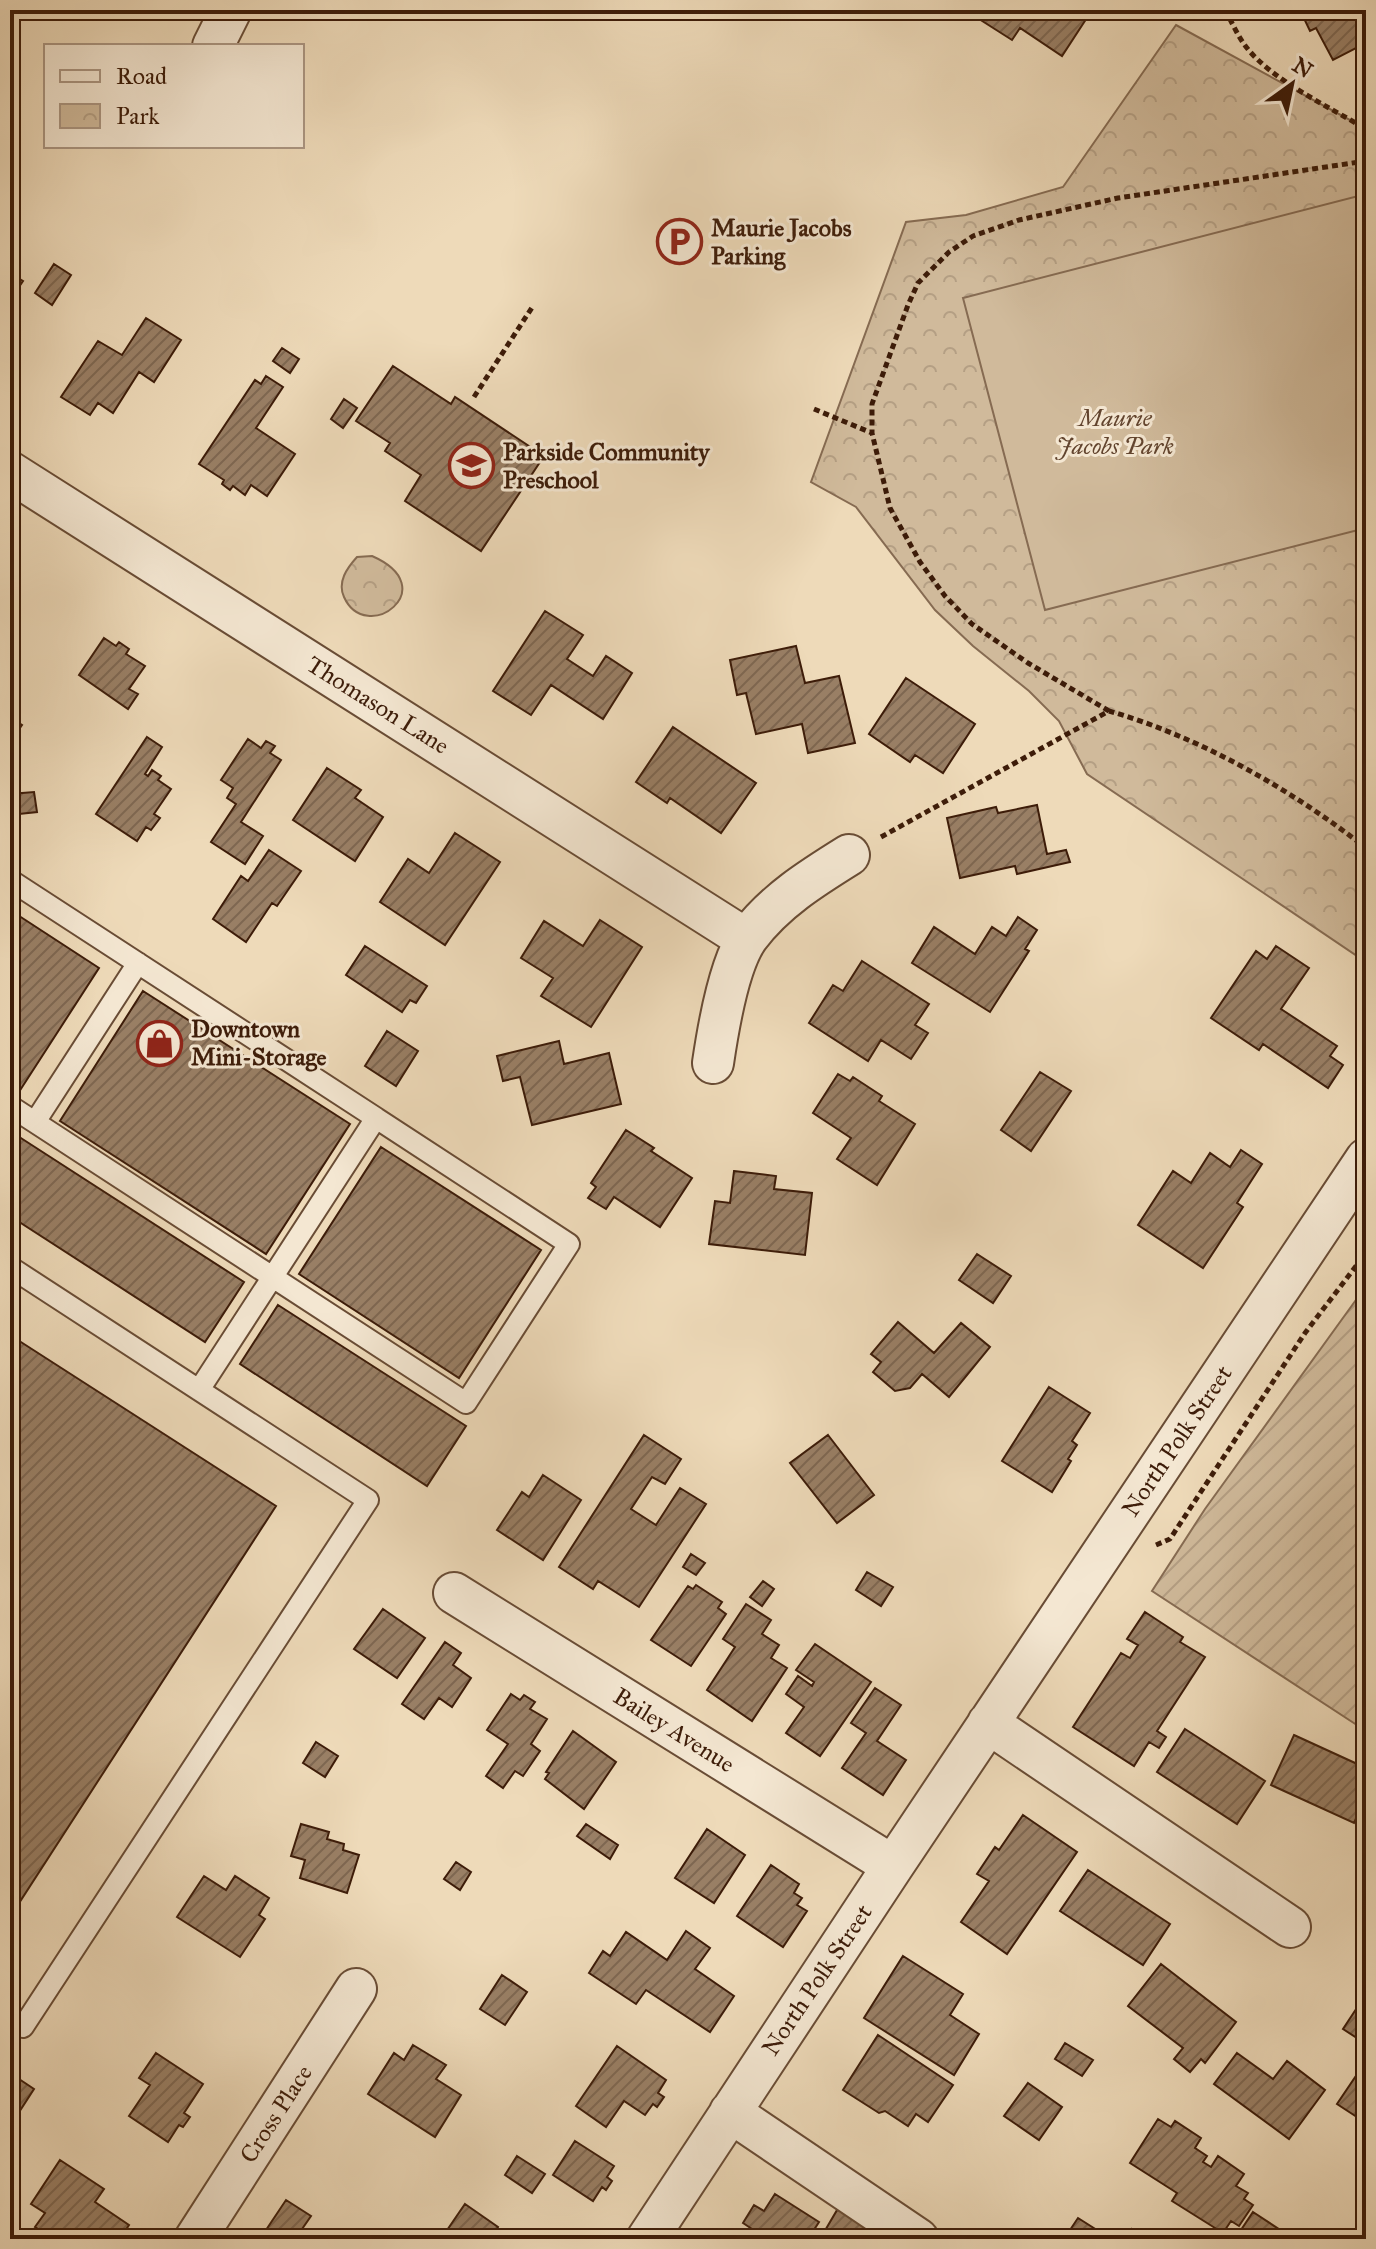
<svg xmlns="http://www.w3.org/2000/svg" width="1376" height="2249" font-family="'IM FELL Great Primer',serif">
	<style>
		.park { fill: url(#park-crowns); stroke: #866b52; stroke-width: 2 }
		.garden { fill: url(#garden-furrows); stroke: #866b52; stroke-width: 2 }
		.pitch { fill: #d0ba9b; stroke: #866b52; stroke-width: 2 }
		.building { fill: url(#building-hatch); stroke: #3d1c09; stroke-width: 2 }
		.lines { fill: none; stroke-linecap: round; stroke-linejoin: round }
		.lane-casing { stroke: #694c35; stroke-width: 24 }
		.street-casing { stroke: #694c35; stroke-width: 44 }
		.path { stroke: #3d1c09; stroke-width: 5; stroke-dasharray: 6 4; stroke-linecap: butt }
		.lane { stroke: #f4e7d2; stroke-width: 20 }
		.street { stroke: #f4e7d2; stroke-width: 40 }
		.labels { text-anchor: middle; stroke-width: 6; stroke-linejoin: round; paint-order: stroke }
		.poi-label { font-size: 24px; font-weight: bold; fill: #3d1c09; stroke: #f4e7d2; text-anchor: start }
		.park-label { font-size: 24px; font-style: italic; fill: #62442e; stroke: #f4e7d2 }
		.street-label { font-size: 24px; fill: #3d1c09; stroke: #f4e7d2 }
	</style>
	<defs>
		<pattern id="park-crowns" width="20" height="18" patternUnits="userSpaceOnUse" patternTransform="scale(2)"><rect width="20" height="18" fill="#d0ba9b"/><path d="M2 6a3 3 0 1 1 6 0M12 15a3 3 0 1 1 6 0" fill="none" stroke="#b49f84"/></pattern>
		<pattern id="garden-furrows" width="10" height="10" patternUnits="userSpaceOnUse" patternTransform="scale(2)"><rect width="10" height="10" fill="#d0ba9b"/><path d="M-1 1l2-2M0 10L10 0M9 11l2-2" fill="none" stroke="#b49f84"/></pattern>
		<pattern id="building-hatch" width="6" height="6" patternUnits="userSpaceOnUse" patternTransform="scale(2)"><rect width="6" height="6" fill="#997f65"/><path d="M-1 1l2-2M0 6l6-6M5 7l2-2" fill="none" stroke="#7e6751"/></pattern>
	</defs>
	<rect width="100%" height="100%" fill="#eedab9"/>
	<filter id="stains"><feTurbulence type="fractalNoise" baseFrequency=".0025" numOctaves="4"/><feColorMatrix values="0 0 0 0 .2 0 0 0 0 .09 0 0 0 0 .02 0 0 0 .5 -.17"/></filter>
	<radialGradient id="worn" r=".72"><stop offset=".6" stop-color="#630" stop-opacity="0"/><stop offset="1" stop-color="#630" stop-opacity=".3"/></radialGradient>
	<path class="park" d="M1176,25l183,100 7,-8v845l-279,-188 -28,-53 -30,-30 -56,-45 -38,-36 -79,-103 -45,-25 95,-260 60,-7 97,-28z
		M372,556c73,32 -6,90 -28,41 -7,-15 3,-29 13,-40z"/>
	<path class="garden" d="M1366,1286v445l-214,-140 53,-82z"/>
	<path class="pitch" d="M1366,194v334l-321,82 -82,-312z"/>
	<path class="building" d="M965,10h127l-30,46 -42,-28 -8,12z
		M1300,10h54l12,23v10l-33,17 -17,-32 -6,3z
		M54,264l17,11 -19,30 -17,-12z
		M10,273l13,8 -13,19z
		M146,318l35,22 -27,42 -15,-10 -26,41 -15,-10 -8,12 -29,-18 37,-56 24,14z
		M282,348l17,11 -9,14 -17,-12z
		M393,366l58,38 4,-7 89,59 -63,95 -76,-50 16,-26 -36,-24 5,-8 -34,-22z
		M266,376l17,11 -27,41 39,26 -28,42 -16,-11 -6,10 -12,-9 -3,4 -8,-6 2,-4 -25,-16 56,-84 6,4z
		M344,399l13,9 -14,20 -12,-9z
		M545,611l38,24 -16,24 26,17 13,-20 26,17 -29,46 -52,-34 -20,30 -38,-24z
		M104,638l12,8 3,-4 10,7 -3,5 19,12 -16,23 9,5 -10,15 -49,-34z
		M796,646l9,37 34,-7 16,67 -47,10 -6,-29 -46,10 -10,-41 -9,2 -7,-35z
		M906,678l69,46 -32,49 -28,-18 -5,7 -41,-28z
		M10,717l12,8 -12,17z
		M673,727l83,56 -35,50 -51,-35 -3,5 -31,-21z
		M147,737l15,10 -17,27 3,2 4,-6 9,6 -3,4 13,9 -17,25 6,4 -9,12 -5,-3 -9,14 -41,-27z
		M248,739l13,9 5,-7 9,5 -5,7 11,7 -40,62 22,14 -18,28 -34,-22 25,-38 -9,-6 6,-10 -12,-8z
		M327,768l34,22 -6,8 28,19 -28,44 -62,-41z
		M34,792l3,20 -27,3v-21z
		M1037,805l10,49 19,-4 4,12 -53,12 -2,-8 -55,12 -13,-60 49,-11 2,6z
		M455,833l45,29 -55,83 -65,-43 28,-43 21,14z
		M269,850l32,21 -24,35 -5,-3 -26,39 -33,-23 28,-43 7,5z
		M10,910l89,58 -82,127 -7,-4z
		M1018,917l19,13 -12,19 4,2 -39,61 -78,-49 22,-36 41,27 17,-27 14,9z
		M600,920l42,27 -51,80 -50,-31 12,-18 -32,-20 23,-37 39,25z
		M365,946l62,40 -11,17 -6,-3 -8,12 -56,-37z
		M1276,946l33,22 -28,41 56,37 -7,10 13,9 -15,23 -65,-44 -4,6 -48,-32 45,-67 11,8z
		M862,961l67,43 -14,21 13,8 -17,26 -30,-19 -13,21 -59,-38 24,-38 10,6z
		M143,991l207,133 -84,130 -206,-133z
		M387,1031l31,20 -22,35 -31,-20z
		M559,1041l5,23 45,-11 12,51 -89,21 -12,-48 -17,4 -6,-25z
		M1040,1072l31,19 -40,60 -30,-21z
		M838,1074l12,7 3,-4 29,19 -3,5 36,23 -38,61 -40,-26 14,-21 -38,-25z
		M626,1130l28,18 -3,3 41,27 -32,49 -46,-30 -8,12 -18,-11 8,-11 -5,-4z
		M10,1131l234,151 -39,60 -195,-126z
		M381,1147l160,103 -82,128 -160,-104z
		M1241,1150l21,14 -25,39 6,4 -40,61 -65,-43 35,-54 18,12 19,-30 20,14z
		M734,1171l42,5 -2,13 38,4 -7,62 -96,-11 6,-43 15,2z
		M977,1254l34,22 -18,27 -34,-23z
		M278,1305l188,121 -39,60 -187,-122z
		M898,1322l36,31 27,-30 29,24 -41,50 -27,-23 -12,14 -15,3 -22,-19 8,-10 -10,-8z
		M10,1335l266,171 -266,411z
		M1049,1387l41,26 -18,28 5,4 -9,14 3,2 -19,31 -50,-31z
		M644,1435l37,24 -16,25 -13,-7 -21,32 25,16 24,-37 26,16 -67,103 -41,-26 -5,8 -34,-22z
		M828,1435l46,60 -37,28 -47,-60z
		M543,1475l38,25 -38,60 -46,-30 25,-38 7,5z
		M691,1554l14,9 -9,12 -13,-8z
		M867,1572l26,15 -12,19 -25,-16z
		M763,1581l11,8 -12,17 -12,-9z
		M696,1585l26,17 -4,6 8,6 -35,52 -40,-26 37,-54 5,3z
		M746,1604l25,16 -9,14 17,11 -8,13 16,10 -35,53 -45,-31 28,-43 -12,-8z
		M383,1609l42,29 -28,40 -43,-29z
		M1145,1612l38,25 -3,5 25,15 -48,74 9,6 -7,11 -10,-6 -15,24 -61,-39 48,-74 9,5 8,-13 -11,-6z
		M445,1642l16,11 -8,12 18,13 -19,29 -13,-9 -15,21 -22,-15z
		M815,1644l56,38 -51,74 -34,-23 18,-26 -18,-13 12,-18 14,10 2,-4 -18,-12z
		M875,1688l26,17 -24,36 29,19 -23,35 -41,-27 24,-35 -15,-10z
		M511,1694l9,6 4,-5 11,7 -5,7 17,10 -16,25 9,7 -17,25 -8,-5 -12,17 -17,-12 22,-32 -21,-14z
		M1185,1729l80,52 -28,43 -80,-52z
		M573,1731l43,31 -32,47 -39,-30 4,-6 -3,-1z
		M1294,1735l72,33v28l-12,27 -83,-38z
		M316,1742l22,14 -13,21 -22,-14z
		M1023,1815l54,37 -70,102 -46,-32 28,-41 -12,-7 18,-27 4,3z
		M301,1824l28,8 -2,7 17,5 -1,6 16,5 -12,38 -47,-15 5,-18 -14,-4z
		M586,1824l32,21 -8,14 -33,-23z
		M707,1829l38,26 -31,48 -39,-25z
		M456,1862l15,10 -11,18 -16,-11z
		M771,1865l28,19 -5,9 8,5 -5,7 10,6 -24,36 -46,-31z
		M1088,1870l82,54 -27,41 -83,-54z
		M204,1876l22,14 9,-14 34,22 -10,17 6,4 -25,38 -63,-40z
		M686,1931l24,17 -15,21 39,27 -24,36 -64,-42 -10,14 -47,-31 14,-22 7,5 16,-24 41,28z
		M903,1956l60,38 -13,21 29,19 -25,41 -90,-57z
		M1161,1964l75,58 -31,41 -4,-4 -11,13 -16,-13 9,-11 -55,-42z
		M502,1975l25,17 -22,33 -25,-16z
		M1366,1994v50l-23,-15z
		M878,2035l75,50 -25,37 -12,-8 -8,12 -23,-15 -6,2 -36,-23z
		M1065,2043l28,17 -11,16 -27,-17z
		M413,2045l33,20 -10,14 25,16 -26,42 -67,-43 26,-41 10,7z
		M617,2046l49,34 -8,13 6,4 -7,10 -4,-3 -8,11 -21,-14 -18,26 -30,-21z
		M156,2053l47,31 -19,29 6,4 -7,10 -4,-2 -11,17 -39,-26 21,-31 -11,-7z
		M1237,2053l36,26 14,-18 38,29 -36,49 -75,-55z
		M1366,2061v62l-29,-19z
		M10,2073l24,16 -24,37z
		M1028,2083l34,24 -23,33 -35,-24z
		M1158,2119l13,8 4,-6 26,17 -6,10 12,8 -4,6 8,5 7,-11 26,18 -8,12 12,7 -4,6 9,6 -14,21 -8,-5 -8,12 -51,-32 5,-8 -47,-30z
		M575,2141l39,25 -7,11 5,4 -6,9 -4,-3 -9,14 -40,-26z
		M517,2156l28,18 -13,19 -27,-18z
		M60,2160l44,29 -9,13 34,23 -9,14h-67l-18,-12 10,-14 -14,-9z
		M775,2194l44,28 -9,14 5,3h-69l6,-10 -9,-6 11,-18 10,6z
		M286,2200l25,16 -11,16 10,7h-50z
		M465,2204l33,23 -8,12h-49z
		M840,2205l53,34h-41l-7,-4 -2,4h-12l-8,-5z
		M1253,2212l41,27h-59z
		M1078,2218l22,14 -5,7h-31z
		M1132,2229l16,10h-22z"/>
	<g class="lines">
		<defs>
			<path id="lane" d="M10,880l366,238
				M10,1106l456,297 103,-159 -193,-126 -177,272
				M35,1122l103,-159
				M10,1267l358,233 -345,527 -13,-8"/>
			<path id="street" d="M213,46l18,-36
				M10,472l736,467
				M713,1063c5,-34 16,-99 35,-126 27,-36 64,-59 101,-82
				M454,1593l439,273
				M988,1723l302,204
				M730,2112l188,127
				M195,2239l161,-250
				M647,2239l246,-373 473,-707"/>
		</defs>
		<use href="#lane" class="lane-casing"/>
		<use href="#street" class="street-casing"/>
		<path class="path" d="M1225,10c7,12 13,27 22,38 25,32 84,60 119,81
			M474,397l59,-91
			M814,409l58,24
			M1109,711l-81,-48 -56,-39 -27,-28 -25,-34 -30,-54 -18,-75v-29l36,-99 10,-22 31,-31 24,-16 46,-16 99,-22 248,-37
			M881,837l228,-126c91,26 183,79 257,137
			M1156,1545l14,-6 135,-206 61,-80"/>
		<use href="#lane" class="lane"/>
		<use href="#street" class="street"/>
	</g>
	<defs>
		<symbol id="parking-ring" viewBox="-11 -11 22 22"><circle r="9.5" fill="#f4e7d2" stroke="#8f2418" stroke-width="1.5"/><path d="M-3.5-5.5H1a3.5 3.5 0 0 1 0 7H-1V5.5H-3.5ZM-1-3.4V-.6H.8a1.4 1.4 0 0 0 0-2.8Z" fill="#8f2418"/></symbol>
		<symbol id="school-ring" viewBox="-11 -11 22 22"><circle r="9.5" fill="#f4e7d2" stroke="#8f2418" stroke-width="1.5"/><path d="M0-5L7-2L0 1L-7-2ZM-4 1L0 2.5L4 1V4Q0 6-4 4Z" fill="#8f2418"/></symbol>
		<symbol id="shop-ring" viewBox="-11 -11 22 22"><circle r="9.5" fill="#f4e7d2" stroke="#8f2418" stroke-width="1.5"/><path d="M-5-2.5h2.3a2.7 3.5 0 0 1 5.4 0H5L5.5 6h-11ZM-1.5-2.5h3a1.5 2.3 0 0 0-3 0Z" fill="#8f2418"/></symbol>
	</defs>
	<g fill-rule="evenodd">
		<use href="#parking-ring" x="654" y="216" width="51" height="51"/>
		<use href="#school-ring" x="446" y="440" width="51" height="51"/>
		<use href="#shop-ring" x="134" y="1018" width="51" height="51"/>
	</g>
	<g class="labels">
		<g class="poi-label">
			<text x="711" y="236">Maurie Jacobs<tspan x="711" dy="28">Parking</tspan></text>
			<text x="503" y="460">Parkside Community<tspan x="503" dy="28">Preschool</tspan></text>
			<text x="191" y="1037">Downtown<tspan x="191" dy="28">Mini-Storage</tspan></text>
		</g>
		<g class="park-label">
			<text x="1115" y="426">Maurie<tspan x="1115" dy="28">Jacobs Park</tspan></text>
		</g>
		<g class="street-label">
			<text transform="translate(378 705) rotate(32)" y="8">Thomason Lane</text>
			<text transform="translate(1177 1441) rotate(-56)" y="8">North Polk Street</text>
			<text transform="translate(674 1730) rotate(32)" y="8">Bailey Avenue</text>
			<text transform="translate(817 1980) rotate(-56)" y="8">North Polk Street</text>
			<text transform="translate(276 2114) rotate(-57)" y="8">Cross Place</text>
		</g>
	</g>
	<rect width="1376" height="2249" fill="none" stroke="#eedab9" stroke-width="40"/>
	<rect x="12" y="12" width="1352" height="2225" fill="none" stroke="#3d1c09" stroke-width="4"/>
	<rect x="20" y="20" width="1336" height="2209" fill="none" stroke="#3d1c09" stroke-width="2"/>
	<rect x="44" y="44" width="260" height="104" fill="#f4e7d2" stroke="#ab9682" stroke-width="2"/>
	<rect x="60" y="70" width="40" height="12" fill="#f4e7d2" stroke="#ab9682" stroke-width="2"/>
	<text x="116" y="84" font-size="24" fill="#3d1c09">Road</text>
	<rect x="60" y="104" width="40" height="24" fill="url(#park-crowns)" stroke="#ab9682" stroke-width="2"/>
	<text x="116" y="124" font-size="24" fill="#3d1c09">Park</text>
	<g transform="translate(1292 84) rotate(33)" stroke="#f4e7d2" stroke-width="6" paint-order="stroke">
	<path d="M0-6L14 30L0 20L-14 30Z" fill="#3d1c09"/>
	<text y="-12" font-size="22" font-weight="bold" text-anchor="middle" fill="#3d1c09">N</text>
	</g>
	<rect width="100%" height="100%" filter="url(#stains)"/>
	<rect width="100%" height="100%" fill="url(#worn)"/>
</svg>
